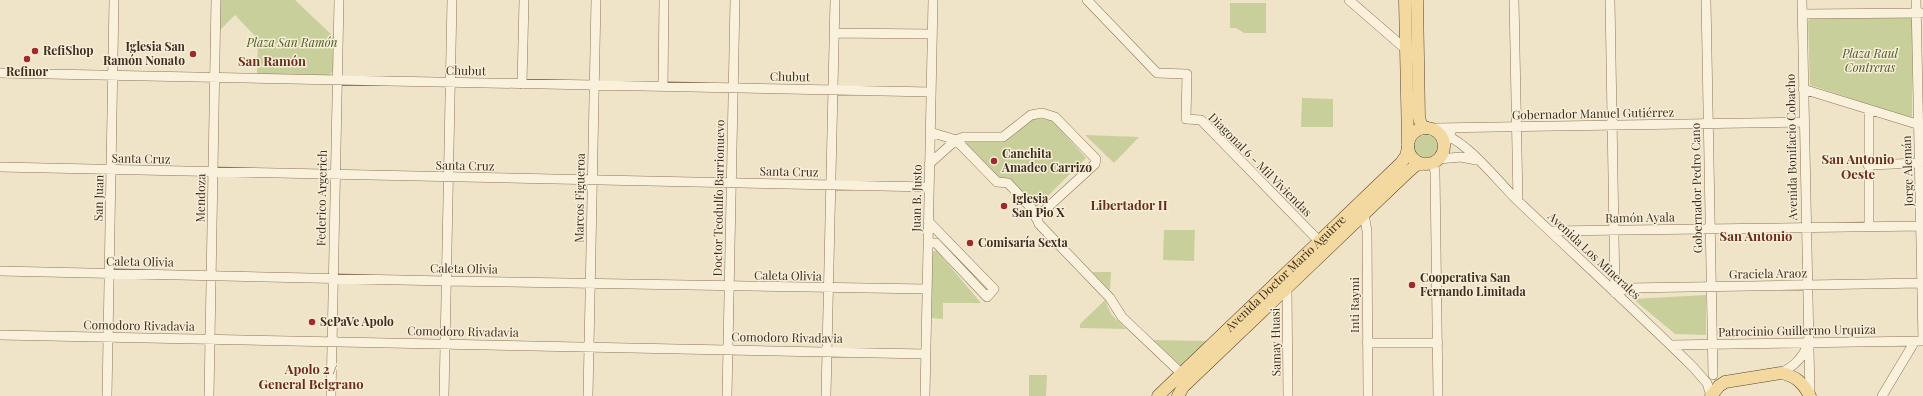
<svg xmlns="http://www.w3.org/2000/svg" width="1923" height="396" font-family="'Playfair Display',serif">
	<style>
		.green { fill: #c9cf9b }
		.lines { fill: none; stroke-linecap: round; stroke-linejoin: round }
		.minor-casing { stroke: #8d765c; stroke-width: 10 }
		.major-casing { stroke: #5b4430; stroke-width: 13 }
		.minor { stroke: #faf1dc; stroke-width: 9 }
		.major { stroke: #f3d9a0; stroke-width: 12 }
		.poi-dot { fill: #9e2a2b; stroke: #f7eed8; stroke-width: 1.5 }
		.labels { text-anchor: middle; stroke-width: 3; stroke-linejoin: round; paint-order: stroke }
		.park-label { font-size: 12px; font-style: italic; fill: #4d5a26; stroke: #f7eed8 }
		.poi-label { font-size: 12px; font-weight: bold; fill: #3d2e20; stroke: #f7eed8; text-anchor: start }
		.street-label { font-size: 12px; fill: #3d2e20; stroke: #f7eed8 }
		.neighbourhood-label { font-size: 13px; font-weight: bold; fill: #6b2e1e; stroke: #f7eed8 }
	</style>
	<rect width="100%" height="100%" fill="#f0e4c8"/>
	<path class="green" d="M220,0h75l39,37 -1,34 -4,5 -72,-1 1,-36 -23,-24 -16,16z
		M1230,3h36v30h-22l-8,-5h-6z
		M1906,17l6,1 1,6 -1,95 -102,-34 -2,-64 3,-3z
		M1302,98l31,1v28h-32z
		M1032,118l20,2 34,38 -50,50 -38,-30 -35,-35 2,-3h39z
		M1414 147a12 12 0 1 1 24 0a12 12 0 1 1-24 0Z
		M1085,135l54,2 -25,26z
		M1164,230h31l-1,31 -31,-1z
		M933,251h4l44,52h-38v16l-13,-1 1,-64z
		M1092,272h19l-1,18z
		M1706,295v40l-31,-1 -42,-35z
		M1105,300l6,14 15,15 -46,-1v-4z
		M1152,340l57,1 -26,26 -4,-1z
		M1029,375h18l-1,21h-17z"/>
	<g class="lines">
		<defs>
			<path id="minor" d="M1087,0l70,73 30,1 -1,45 15,1 119,122
				M1349,0l61,53
				M1514,0l4,201
				M1610,0l5,293 13,-5 294,-5
				M1706,0l7,375
				M1802,0l8,396
				M1916,0l7,341
				M1802,14l121,-1
				M834,33l98,1
				M0,73l931,19
				M522,84l2,-84
				M663,86l1,-86
				M1803,89l120,37
				M1436,128l368,-6
				M1434,130c33,9 61,49 85,72 58,55 117,109 174,165l14,16 4,13
				M930,132l26,8 41,42 11,1 26,28 5,13 71,74 12,19 60,57
				M1444,147l7,-15
				M1439,159l22,-2 15,3
				M1433,163l2,9 3,224
				M929,164l27,-24 8,-3h39l28,-22 11,-2 13,4 41,42 -1,5 -59,54
				M1868,165l52,-2
				M0,167l929,20
				M1364,214l3,17 1,165
				M1869,226v-116
				M1551,231l371,-5
				M928,243h8l51,54 7,-8 -66,-68
				M0,271l446,10 481,8
				M1287,288l1,108
				M0,335l926,19
				M1367,343h71
				M1671,345l252,-4
				M1781,373c13,-7 22,-15 27,-29
				M107,396l7,-396
				M209,396l7,-396
				M331,396l8,-396
				M444,396l8,-396
				M588,396l8,-396
				M727,396l8,-396
				M826,396l9,-396
				M925,396l8,-396
				M1882,396l33,-55"/>
			<g id="major">
				<path d="M1405,0l3,142"/>
				<path d="M1417,0l2,117 2,8 6,3"/>
				<circle cx="1426" cy="146" r="18"/>
				<path id="s1" d="M1158,396l243,-233 5,-7 2,-8"/>
				<path d="M1178,396l5,-9 225,-215 8,-7 5,-1"/>
				<path d="M1711,396l8,-10 6,-4 56,-9c15,3 22,10 29,23"/>
			</g>
		</defs>
		<use href="#minor" class="minor-casing"/>
		<use href="#major" class="major-casing"/>
		<use href="#minor" class="minor"/>
		<use href="#major" class="major"/>
	</g>
	<g class="poi-dot">
		<circle cx="35" cy="51" r="4"/>
		<circle cx="193" cy="54" r="4"/>
		<circle cx="27" cy="59" r="4"/>
		<circle cx="994" cy="161" r="4"/>
		<circle cx="1004" cy="206" r="4"/>
		<circle cx="970" cy="243" r="4"/>
		<circle cx="1412" cy="285" r="4"/>
		<circle cx="312" cy="322" r="4"/>
	</g>
	<g class="labels">
		<g class="park-label">
			<text x="292" y="47">Plaza San Ramón</text>
			<text x="1870" y="58">Plaza Raul<tspan x="1870" dy="14">Contreras</tspan></text>
		</g>
		<g class="poi-label">
			<text x="185" y="51" text-anchor="end">Iglesia San<tspan x="185" dy="14">Ramón Nonato</tspan></text>
			<text x="43" y="55">RefiShop</text>
			<text x="27" y="76" text-anchor="middle">Refinor</text>
			<text x="1002" y="158">Canchita<tspan x="1002" dy="14">Amadeo Carrizo</tspan></text>
			<text x="1012" y="203">Iglesia<tspan x="1012" dy="14">San Pio X</tspan></text>
			<text x="978" y="247">Comisaría Sexta</text>
			<text x="1420" y="282">Cooperativa San<tspan x="1420" dy="14">Fernando Limitada</tspan></text>
			<text x="320" y="326">SePaVe Apolo</text>
		</g>
		<g class="street-label">
			<text transform="translate(466 71) rotate(1)" y="4">Chubut</text>
			<text transform="translate(790 77) rotate(1)" y="4">Chubut</text>
			<text transform="translate(1593 114) rotate(-1)" y="4">Gobernador Manuel Gutiérrez</text>
			<text transform="translate(1792 147) rotate(-91)" y="4">Avenida Bonifacio Cobacho</text>
			<text transform="translate(141 159) rotate(1)" y="4">Santa Cruz</text>
			<text transform="translate(1260 165) rotate(45)" y="4">Diagonal 6 - Mil Viviendas</text>
			<text transform="translate(465 166) rotate(1)" y="4">Santa Cruz</text>
			<text transform="translate(1908 171) rotate(-92)" y="4">Jorge Alemán</text>
			<text transform="translate(789 172) rotate(1)" y="4">Santa Cruz</text>
			<text transform="translate(1697 188) rotate(-91)" y="4">Gobernador Pedro Cano</text>
			<text transform="translate(99 198) rotate(-89)" y="4">San Juan</text>
			<text transform="translate(201 198) rotate(-89)" y="4">Mendoza</text>
			<text transform="translate(322 198) rotate(-89)" y="4">Federico Argerich</text>
			<text transform="translate(580 198) rotate(-89)" y="4">Marcos Figueroa</text>
			<text transform="translate(719 198) rotate(-89)" y="4">Doctor Teodulfo Barrionuevo</text>
			<text transform="translate(917 198) rotate(-89)" y="4">Juan B. Justo</text>
			<text transform="translate(1640 218) rotate(-1)" y="4">Ramón Ayala</text>
			<text transform="translate(1594 256) rotate(43)" y="4">Avenida Los Minerales</text>
			<text transform="translate(140 262) rotate(1)" y="4">Caleta Olivia</text>
			<text transform="translate(464 269) rotate(1)" y="4">Caleta Olivia</text>
			<text dy="4" stroke="none"><textPath href="#s1" startOffset="177">Avenida Doctor Mario Aguirre</textPath></text>
			<text transform="translate(1768 274) rotate(-1)" y="4">Graciela Araoz</text>
			<text transform="translate(788 276) rotate(1)" y="4">Caleta Olivia</text>
			<text transform="translate(1355 305) rotate(-90)" y="4">Inti Raymi</text>
			<text transform="translate(139 326) rotate(1)" y="4">Comodoro Rivadavia</text>
			<text transform="translate(1797 331) rotate(-1)" y="4">Patrocinio Guillermo Urquiza</text>
			<text transform="translate(463 332) rotate(1)" y="4">Comodoro Rivadavia</text>
			<text transform="translate(787 338) rotate(1)" y="4">Comodoro Rivadavia</text>
			<text transform="translate(1276 342) rotate(-91)" y="4">Samay Huasi</text>
		</g>
		<g class="neighbourhood-label">
			<text x="272" y="66">San Ramón</text>
			<text x="1858" y="164">San Antonio<tspan x="1858" dy="15">Oeste</tspan></text>
			<text x="1129" y="210">Libertador II</text>
			<text x="1756" y="241">San Antonio</text>
			<text x="311" y="374">Apolo 2 /<tspan x="311" dy="15">General Belgrano</tspan></text>
		</g>
	</g>
</svg>
